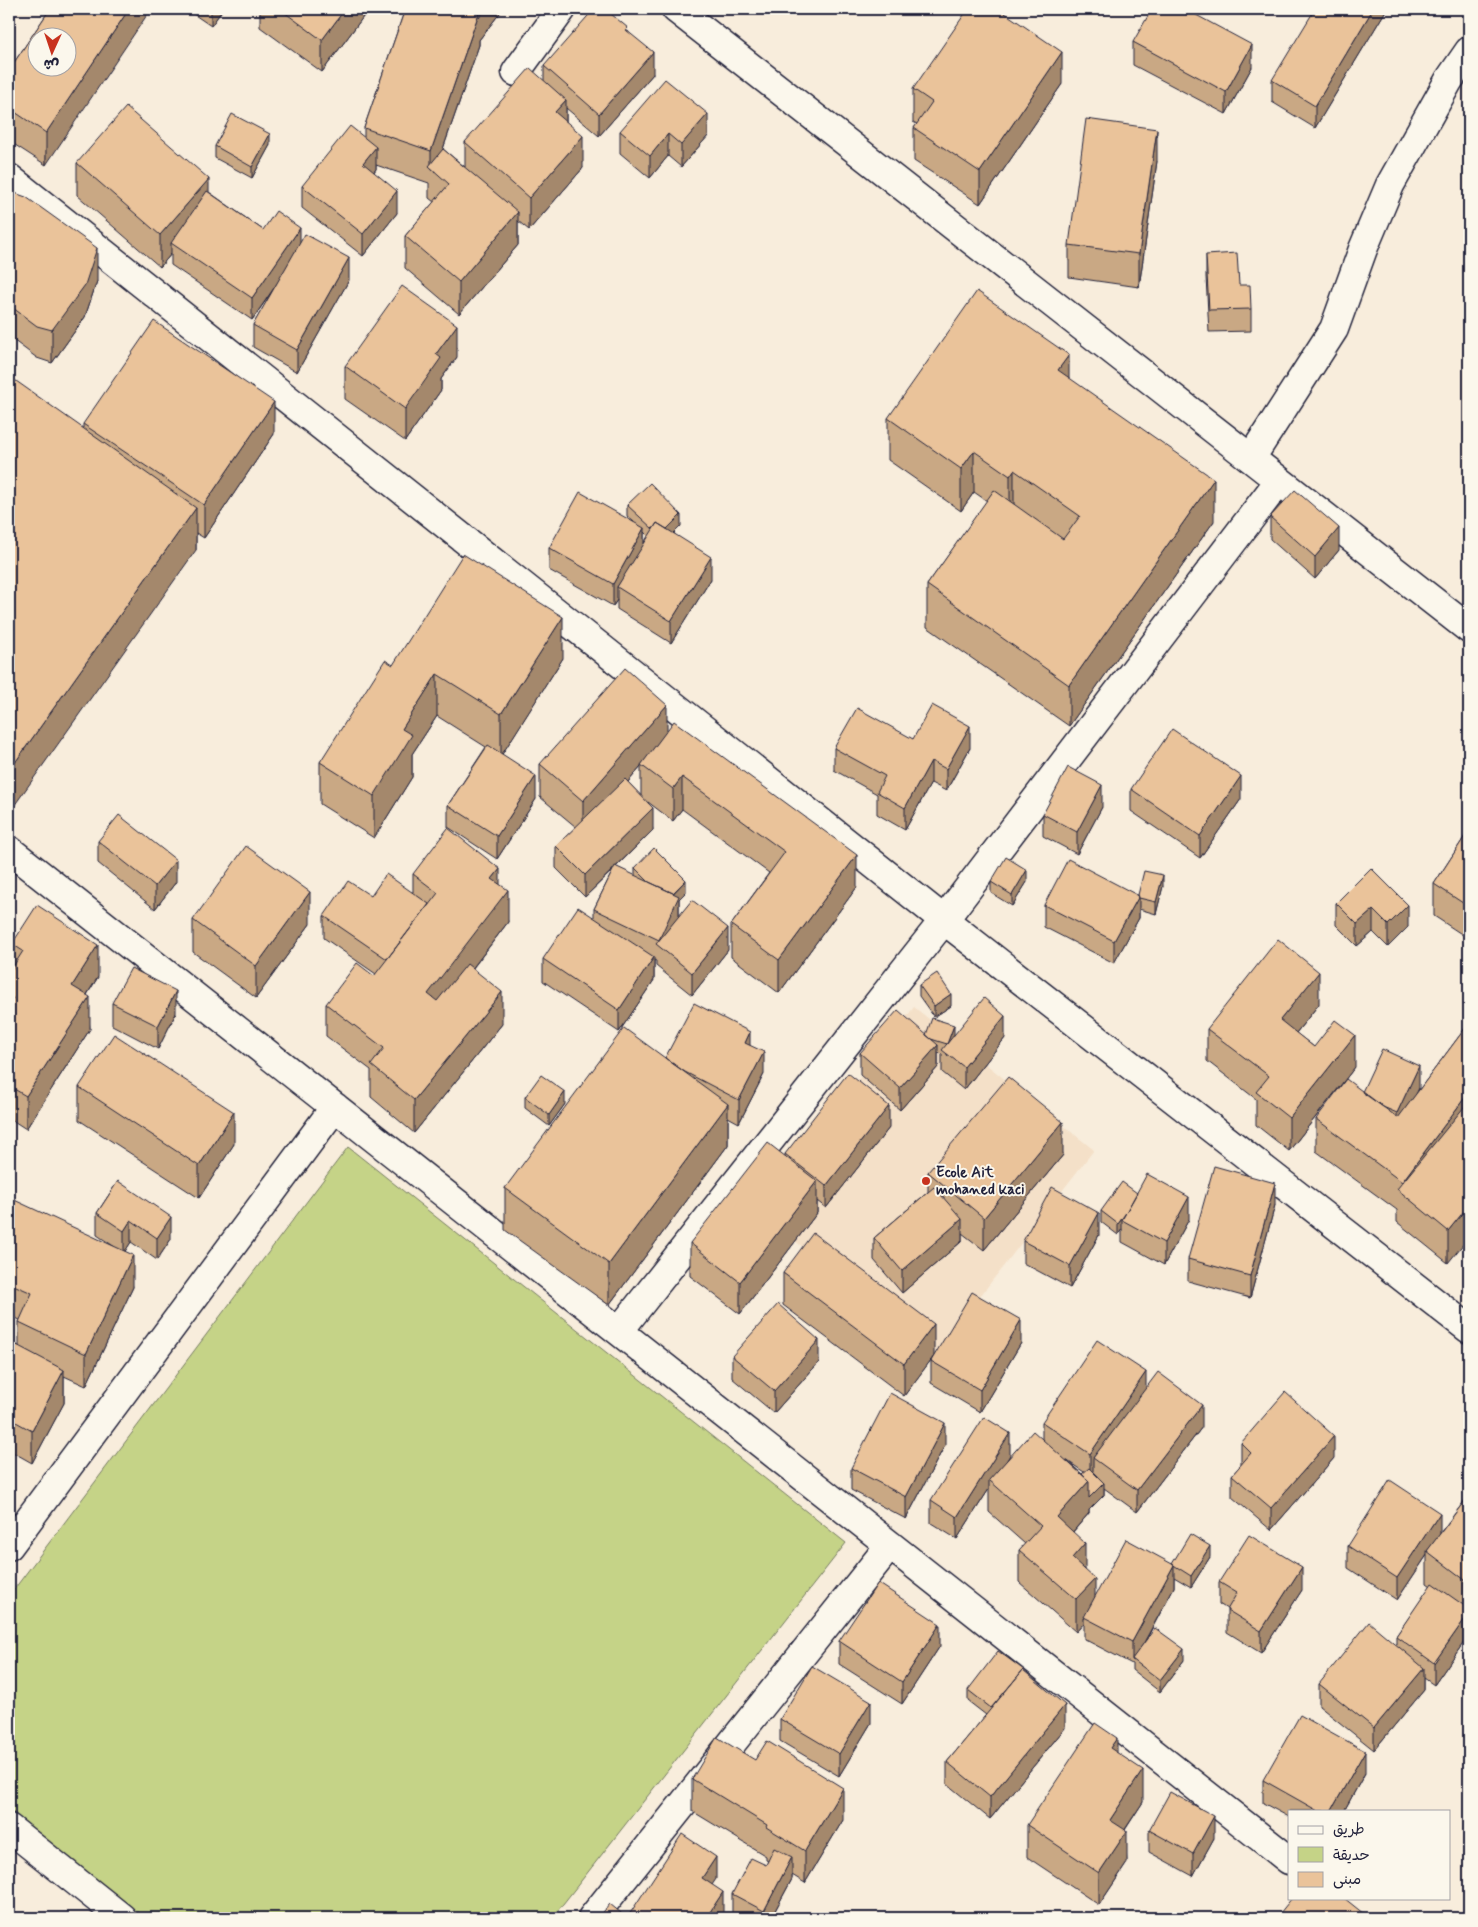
<svg xmlns="http://www.w3.org/2000/svg" width="1478" height="1927" font-family="Mynerve,'Playpen Sans Arabic',sans-serif">
	<style>
		.built { fill: #f4e0c8 }
		.green { fill: #c5d387; stroke: #747a61 }
		.lines { fill: none; stroke-linecap: round; stroke-linejoin: round }
		.minor-casing { stroke: #22223b; stroke-width: 31 }
		.tertiary-casing { stroke: #22223b; stroke-width: 31 }
		.minor { stroke: #fbf7ec; stroke-width: 28 }
		.tertiary { stroke: #fbf7ec; stroke-width: 28 }
		.wall { fill: #c9a884; stroke: #22223b; fill-rule: evenodd }
		.shaded-wall { fill: #a4886c; stroke: #22223b }
		.building { fill: #eac39a; stroke: #22223b; fill-rule: evenodd }
		.poi-dot { fill: #c8321e; stroke: #fbf7ec; stroke-width: 2 }
		.labels { text-anchor: middle; stroke-width: 4; stroke-linejoin: round; paint-order: stroke }
		.poi-label { font-size: 15px; font-weight: bold; fill: #22223b; stroke: #fbf7ec; text-anchor: start }
	</style>
	<rect width="100%" height="100%" fill="#f8eddc"/>
	<filter id="ink" filterUnits="userSpaceOnUse"><feTurbulence type="fractalNoise" baseFrequency=".02" numOctaves="2"/><feDisplacementMap in="SourceGraphic" scale="10" xChannelSelector="R" yChannelSelector="G"/><feConvolveMatrix kernelMatrix="1 2 1 2 8 2 1 2 1" color-interpolation-filters="sRGB"/></filter>
	<g filter="url(#ink)">
		<path class="built" d="M914,1007l180,143 -159,204 -177,-143z"/>
		<path class="green" d="M348,1147l498,396 -294,375h-407l-136,-109v-213z"/>
		<g class="lines">
			<defs>
				<path id="minor" d="M676,9l793,620
					M516,72l46,-63
					M9,178l935,742 525,409
					M9,850l1280,1010
					M619,1331l325,-411 335,-439
					M9,1546l326,-439
					M9,1828l113,90
					M592,1918l298,-373"/>
				<path id="tertiary" d="M1251,458l83,-129 29,-80 27,-64 59,-105 20,-29"/>
			</defs>
			<use href="#minor" class="minor-casing"/>
			<use href="#tertiary" class="tertiary-casing"/>
			<use href="#minor" class="minor"/>
			<use href="#tertiary" class="tertiary"/>
		</g>
		<path class="wall" d="M50,9l-4,156 -37,-24v-71z
			M186,9h37l-12,17z
			M260,9h109l-47,63 -62,-45z
			M405,9h98l-24,31v5l-36,104 22,18v-25l79,-61v-15l84,-35 25,43 -54,62 -33,-28v13l17,47 -54,62 -11,-9v24l-59,69 -54,-46v-32l29,-34 -5,-4v-15l-53,-18v4l-2,3 23,41 -34,43 -61,-48v-22l62,-48v-10z
			M727,9h11l-2,4z
			M1385,9v3l-70,116 -43,-26v-22z
			M1133,42l119,25 -26,47 -93,-49z
			M1062,84l-82,120 -66,-43v-33l3,-4 -4,-2v-33z
			M620,131l88,5 -27,31 -13,-11 -18,22 -30,-25z
			M270,145l-18,33 -37,-20v-12z
			M1157,161l-18,126 -70,-10v-32z
			M77,163l132,29 54,38 37,13 49,37 -52,92 -44,-25v-22l23,-39 -24,34 -81,-55v-11l-11,13 -83,-72z
			M9,191l88,90 -12,36 -33,46 -15,-5 -28,-21z
			M1206,255l45,54v22l-42,1 -3,-55z
			M457,357l-16,22v11l-36,51 -60,-42v-33z
			M1069,378l145,143 -145,205 -142,-99v-42l60,-84 -13,-9 -13,19 -73,-51v-42z
			M83,424l191,10 -70,104 -8,-5v17l-113,-121z
			M627,505l54,21 -7,7 37,46 -40,64 -54,-34v-9l-4,6 -64,-36v-22l85,-26 -7,-6zM644,532l4,4 -4,7z
			M1270,517l69,33 -24,29 -45,-40z
			M563,658l-61,96 34,45 -39,60 -49,-32v-22l38,-58 -49,-31 -25,38v23l-38,61 -54,-34v-42l73,-97z
			M667,730l190,157 -78,106 -48,-36v-32l38,-52 -87,-64 -9,12 -25,-19 5,28 -37,37 19,9v-8l51,24 -7,7v17l49,34 -36,45 -36,-29v-5l-2,-1v20l-35,52 -76,-51v-22l51,-42v-8l19,-39 -28,27 -29,-29v-22l20,-19 -36,-30v-33zM641,767v29l-13,-14z
			M913,739l57,9 -24,43 -15,-8 -26,47 -28,-16v-20l-43,-24v-22z
			M1131,789l110,10 -41,59 -69,-47z
			M1102,807l-25,47 -34,-18v-22z
			M1469,830v109l-35,-23v-32z
			M98,841l78,41 -21,27 -57,-46z
			M1371,868l37,59 -20,20 -15,-15 -16,14 -21,-21v-22z
			M413,874l87,11 8,37 -35,46 29,56 -88,109 -43,-36v-27l-45,-34v-32l48,-28 2,-2 -52,-36v-22l47,-20 42,-4z
			M991,882h36l-15,24 -21,-13z
			M1163,886l-7,28 -17,-5v9l-25,45 -70,-36v-22l94,-10z
			M193,920l117,4 -54,74 -63,-46z
			M12,944l86,33 -11,18 3,34 -64,100 -17,-11v-145l3,-6z
			M919,985l32,21 -17,11 -15,-21z
			M112,1003l64,10 -18,36 -46,-24z
			M1319,1004l-23,29 18,14 41,20 -66,84 -33,-26v-26l-49,-38v-32z
			M1469,1023l-21,240 -51,-41v-12l-81,-59v-32l46,-27 57,-4 -3,6z
			M954,1036l51,2 -41,52 -22,-18v-18l-4,-1v14l-38,43 -40,-35v-22z
			M750,1045l14,29 -25,49 -11,-6v28l-119,160 -104,-75v-42l160,-130z
			M79,1087l155,57 -35,54 -120,-78z
			M525,1097l40,7 -16,22 -24,-18z
			M889,1128l-63,80 -9,-7v12l-77,101 -50,-38v-33l95,-87v-2z
			M1063,1155l-79,95 -22,-17v8l-60,52 -28,-33v-22l54,-46v-20z
			M118,1181l53,58 -14,21 -26,-18 -6,9 8,36 -47,99 -22,-10v27l-32,60 -23,-13v-109l10,5v-24l1,-2 -11,-5v-114l106,46 -18,-12v-22z
			M1137,1193l52,26 -25,46 -42,-23v-13l-4,6 -17,-13v-11z
			M1275,1205l-25,93 -62,-17v-22z
			M1099,1235l-29,53 -47,-25v-22z
			M783,1273l151,83 87,-13 -41,69 -49,-29v-22l2,-4 -29,39 -121,-91z
			M732,1356l87,6 -45,51 -42,-35z
			M1146,1389l56,38 -65,85 -33,-24v7l-15,15v3l-16,19 12,38 10,27 77,-33 38,-7 -19,30 -17,-10v10l-29,55 39,18 -24,32 -28,-22v-6l-48,-25v-16l-8,9 -57,-50v-32l6,-6 -36,-32v-23l-32,50 -26,-16v-23l79,-45 -2,4 34,-20v-17zM1066,1460l18,12 -2,2z
			M1241,1443l93,15 -63,72 -39,-33v-22l9,-10z
			M945,1445l-39,74 -55,-29v-22z
			M1469,1495v140l-35,50 -10,-7v12l-50,60 -55,-44v-22l77,-40v-8l35,-50 -4,-3v-28l-30,45 -49,-32v-22l92,-13z
			M1219,1582l83,8 -41,63 -34,-21v-23l-8,-5z
			M839,1641l101,5 -38,58 -63,-40z
			M1024,1672l41,56 -75,91 -43,-35v-22l39,-47 -18,-14v-11z
			M780,1719l91,4 -32,53 -59,-35z
			M1117,1753l26,49 -18,28 2,33 -28,42 -72,-48v-32z
			M1365,1773l-21,38h-55v6l-26,-14v-23z
			M692,1779l151,41 -38,63 -13,-8v4l-21,39h-36l-3,-1v-23l34,-29 2,-4 -2,-1v-4l-74,-45z
			M1149,1830l65,8 -21,38 -44,-24z"/>
		<path class="shaded-wall" d="M129,9h22l-105,156v-32z
			M211,9h12l-12,17z
			M345,9h24l-47,63v-32z
			M486,9h17l-24,31v5l-44,127 -4,-4v-17l48,-138z
			M1373,9h12v3l-70,116v-22z
			M1252,45v22l-26,47v-22z
			M653,52v22l-54,62v-22z
			M1062,52v32l-82,120v-32z
			M566,100v32l-11,-20z
			M708,114v22l-27,31v-22z
			M1157,129v32l-18,126v-33z
			M270,134v11l-18,33v-11z
			M668,134v22l-18,22v-22z
			M583,136v32l-54,62v-32z
			M376,147v22l-13,16v-22z
			M209,179v32l-38,32v11l-11,13v-32z
			M397,191v22l-34,43v-22z
			M518,212v33l-59,69v-32z
			M300,228v22l-48,70v-22z
			M97,248v33l-12,36 -33,46v-33z
			M349,258v22l-52,92v-22z
			M457,325v32l-16,22v11l-36,51v-32l31,-55z
			M1069,355v41l-11,-26z
			M274,402v32l-70,104v-33z
			M974,451v41l-13,19v-42z
			M1014,470v42l-4,5v-41z
			M1214,479v42l-145,205v-41z
			M196,508v42l-187,263v-42z
			M681,515v11l-21,21v-11z
			M644,528v22l-27,37v13l-4,6v-22z
			M1339,528v22l-24,29v-22z
			M711,557v22l-40,64v-22z
			M563,617v41l-62,98v-42z
			M437,674v42l-25,38v23l-38,61v-42l28,-67z
			M667,705v32l-26,28v2l-58,66v-32z
			M970,726v22l-24,43v-22z
			M931,761v22l-26,47v-22z
			M536,776v23l-39,60v-23z
			M1241,776v23l-41,59v-22z
			M682,777v32l-9,12v-32z
			M1102,785v22l-25,47v-22z
			M653,808v22l-68,67v-22z
			M857,855v32l-78,106v-33z
			M176,860v22l-21,27v-23z
			M500,869v31l8,-10v32l-80,104v-32l64,-115z
			M1027,870v12l-15,24v-11z
			M1163,875v11l-7,28v-12z
			M686,880v12l-7,7v19l-20,28v-6l8,-40z
			M310,892v32l-54,74v-32z
			M1139,896v22l-25,45v-22z
			M1408,905v22l-20,20v-22z
			M1373,910v22l-16,14v-22z
			M728,928v22l-36,45v-22z
			M98,945v32l-26,41v-32z
			M654,957v23l-35,52v-22z
			M1319,972v32l-39,49v-33z
			M176,991v22l-18,36v-23z
			M502,992v32l-88,109v-33z
			M951,994v12l-17,11v-11z
			M90,997v32l-64,100v-33z
			M1005,1016v22l-41,52v-23z
			M954,1025v11l-7,20v-12z
			M750,1032v23l-5,-12z
			M1355,1035v32l-66,84v-33z
			M938,1045v22l-38,43v-22z
			M764,1052v22l-25,49v-23z
			M1419,1066v22l-22,47v-22z
			M565,1092v12l-16,22v-11z
			M1469,1092v32l-67,70v-12z
			M728,1104v41l-119,160v-41z
			M889,1106v22l-63,80v-22z
			M234,1112v32l-35,54v-32z
			M1063,1122v33l-79,95v-32z
			M817,1181v32l-77,101v-32z
			M1275,1183v22l-25,93v-22z
			M1139,1195l-17,25v9l-4,6v-11z
			M1189,1197v22l-25,46v-22z
			M1469,1205v32l-21,26v-32z
			M1099,1213v22l-29,53v-22z
			M171,1217v22l-14,21v-22z
			M962,1219v22l-60,52v-22z
			M131,1220v22l-7,11v-22z
			M133,1255v32l-47,99v-32z
			M1021,1320v23l-41,69v-22z
			M934,1324v32l-30,40v-32z
			M819,1340v22l-45,51v-22z
			M64,1370v33l-32,60v-32z
			M1146,1372v22l-53,64v13l-3,5v-22z
			M1202,1405v22l-65,85v-22z
			M945,1423v22l-39,74v-22z
			M1010,1433v22l-17,28 -4,-3v9l-32,50v-22z
			M1334,1436v22l-63,72v-22z
			M1089,1481l15,2v12l-15,15v3l-32,37v-33z
			M1440,1513v22l-13,16v4l-30,45v-22z
			M1085,1543v32l-13,-17z
			M1210,1546v11l-19,30v-11z
			M1174,1565v22l-40,74 -2,-1v-18z
			M1302,1567v23l-41,63v-22z
			M1095,1579v32l-11,6v6l-8,9v-33z
			M1469,1613v22l-35,50v-22z
			M940,1624v22l-38,58v-22z
			M1184,1649v11l-24,32v-12z
			M1424,1668v22l-50,60v-22z
			M871,1701v22l-32,53v-22z
			M1065,1705v23l-75,91v-22z
			M1117,1738v32l-7,-22z
			M1365,1751v22l-21,38h-13z
			M1143,1770v32l-33,50v-32z
			M843,1788v32l-38,63v-32z
			M1214,1816v22l-21,38v-22z
			M1127,1831v32l-28,42v-32z
			M716,1857v22l-14,21v-22z
			M792,1857v22l-21,39h-7v-7z
			M723,1892v22l-2,4h-15z"/>
		<path class="building" d="M50,9h79l-83,124 -37,-25v-38zM38,38h30v30h-30z
			M280,9h65l-23,31z
			M405,9h61l13,4 -48,138 -67,-23z
			M466,9h20l-7,9v-5z
			M594,9h11l23,19 -2,2 27,22 -54,62 -55,-48z
			M968,9h31l63,43 -82,120 -66,-44 18,-26 -19,-13z
			M1152,9h33l67,36 -26,47 -93,-50z
			M1315,9h58l-58,97 -43,-26z
			M530,68l36,32 -11,12 28,24 -54,62 -64,-56z
			M665,79l43,35 -27,31 -13,-11 -18,22 -30,-25z
			M126,107l83,72 -49,56 -83,-72z
			M232,114l38,20 -18,33 -37,-21z
			M1086,119l71,10 -18,125 -70,-9z
			M350,126l26,21 -13,16 34,28 -34,43 -61,-48z
			M443,149l75,63 -59,70 -54,-46 44,-52 -20,-18z
			M9,191l17,6 71,51 -12,37 -33,45 -15,-4 -28,-21z
			M207,191l56,39 13,-19 24,17 -48,70 -81,-55z
			M305,234l44,24 -52,92 -44,-25z
			M1237,253l2,32h11l1,24 -42,1 -3,-55z
			M402,286l55,39 -21,29 5,4 -36,51 -60,-43z
			M977,291l92,64 -11,15 156,109 -145,206 -142,-100 67,-95 69,49 17,-23 -66,-46 -4,6 -36,-25 -13,18 -73,-51z
			M154,321l120,81 -70,103 -121,-81z
			M9,376l187,132 -187,263z
			M650,483l31,32 -14,14 -10,-6 -4,6 -26,-24z
			M1295,490l44,38 -24,29 -45,-40z
			M580,492l64,36 -31,56 -64,-36z
			M657,523l54,34 -40,64 -54,-34z
			M463,554l100,63 -62,97 -64,-40 -35,55 10,6 -38,61 -54,-34 65,-102 8,5z
			M625,668l42,37 -84,96 -43,-37z
			M932,705l38,21 -24,43 -15,-8 -26,47 -28,-16 8,-16 -51,-28 23,-40 56,31z
			M674,721l183,134 -78,105 -48,-35 54,-73 -103,-75 -9,12 -32,-24z
			M1172,729l69,47 -41,60 -69,-47z
			M488,745l48,31 -39,60 -49,-31z
			M1068,767l34,18 -25,47 -34,-18z
			M625,779l28,29 -68,67 -29,-29z
			M119,815l57,45 -21,26 -57,-45z
			M448,828l52,41 -8,10 16,11 -80,104 9,7 30,-37 35,28 -88,108 -43,-35 13,-17 -58,-44 31,-41 17,13 64,-83 -25,-19z
			M1469,830v77l-35,-23z
			M246,846l64,46 -54,74 -63,-46z
			M654,848l32,32 -13,13 -24,-11 -14,-14z
			M1006,857l21,13 -15,25 -21,-13z
			M1068,859l71,37 -25,45 -70,-36z
			M615,866l64,30 -20,44 -65,-31z
			M1371,868l37,37 -20,20 -15,-15 -16,14 -21,-21z
			M1144,871l19,4 -7,27 -17,-4 -1,-3z
			M386,874l43,30 -42,55 -63,-43 24,-35 23,15z
			M692,900l36,28 -36,45 -36,-29z
			M37,905l61,40 -26,41 18,11 -64,99 -17,-10v-82l4,-6 -4,-2v-23l14,-22 -11,-7z
			M578,907l76,50 -35,53 -76,-51z
			M1278,939l41,33 -39,48 34,27 21,-27 20,15 -66,83 -33,-26 13,-16 -62,-47z
			M131,968l45,23 -18,35 -46,-23z
			M937,973l14,21 -17,12 -15,-21z
			M984,998l21,18 -41,51 -22,-17z
			M694,1003l56,29 -5,11 19,9 -25,48 -54,-28 -20,-14z
			M898,1010l40,35 -38,43 -40,-35z
			M932,1018l22,7 -7,19 -16,-5 -5,-4z
			M1469,1023v69l-67,90 -86,-63 30,-40 52,39z
			M624,1028l104,76 -119,160 -104,-76z
			M114,1034l120,78 -35,54 -120,-79z
			M1382,1049l37,17 -22,47 -14,-6 -21,-15z
			M848,1073l41,33 -63,80 -41,-32z
			M541,1075l24,17 -16,23 -24,-18z
			M1008,1077l55,45 -79,96 -56,-46z
			M1469,1101v104l-21,26 -51,-42z
			M768,1143l49,38 -77,101 -50,-39z
			M1214,1166l61,17 -25,93 -62,-17z
			M1147,1174l42,23 -25,46 -42,-23z
			M118,1181l53,36 -14,21 -26,-18 -7,11 -27,-18z
			M1122,1182l15,11 -12,21 -7,10 -17,-13z
			M934,1187l28,32 -60,52 -28,-33z
			M1052,1187l47,26 -29,53 -47,-25z
			M10,1198l123,57 -47,99 -67,-32 13,-29 -23,-10v-82z
			M813,1233l121,91 -30,40 -121,-91z
			M972,1292l49,28 -41,70 -49,-29z
			M778,1304l41,36 -45,51 -42,-35z
			M1097,1340l49,32 -56,82 -48,-32z
			M9,1341l55,29 -32,61 -23,-13z
			M1158,1372l44,33 -65,85 -44,-32z
			M1285,1392l49,44 -63,72 -39,-33 19,-22 -10,-10z
			M890,1393l55,30 -39,74 -55,-29z
			M984,1417l26,16 -53,84 -26,-17z
			M1033,1431l56,50 -32,36 28,26 -13,15 23,21 -19,20 -57,-49 22,-24 -52,-46z
			M1089,1468l15,15 -15,15v-17l-7,-7z
			M1390,1480l50,33 -43,65 -49,-32z
			M1469,1495v88l-42,-32z
			M1190,1534l20,12 -19,30 -19,-12z
			M1249,1535l53,32 -41,64 -34,-21 10,-17 -18,-11z
			M1126,1539l48,26 -42,77 -48,-25z
			M878,1583l62,41 -38,58 -63,-41z
			M1432,1583l37,26v4l-35,50 -38,-27z
			M1369,1622l55,46 -50,60 -55,-44z
			M1155,1628l29,21 -24,31 -28,-21z
			M998,1651l26,19v1l-1,-1 -32,38 -23,-18z
			M812,1666l59,35 -32,53 -59,-35z
			M1023,1670l42,35 -75,92 -43,-35z
			M1300,1715l65,36 -34,60h-13l-55,-31z
			M1095,1723l22,15 -7,10 33,22 -33,50 17,11 -28,42 -72,-48z
			M717,1737l38,23 12,-19 76,47 -38,63 -39,-24 1,-2 -75,-46z
			M1170,1792l44,24 -21,38 -44,-24z
			M682,1834l34,23 -14,21 21,14 -17,26h-73l-4,-3z
			M774,1848l18,9 -28,54 -32,-17 19,-36 15,7z
			M1292,1898h52l25,20h-93z
			M610,1904l17,14h-29z"/>
	</g>
	<circle class="poi-dot" cx="926" cy="1181" r="5"/>
	<g class="labels">
		<g class="poi-label">
			<text x="936" y="1177">Ecole Ait<tspan x="936" dy="17">mohaned kaci</tspan></text>
		</g>
	</g>
	<rect width="1478" height="1927" fill="none" stroke="#fbf7ec" stroke-width="30"/>
	<rect x="15" y="15" width="1448" height="1897" fill="none" stroke="#22223b" stroke-width="2" filter="url(#ink)"/>
	<rect x="1288" y="1810" width="162" height="90" fill="#fbf7ec" stroke="#a4a2a5"/>
	<rect x="1298" y="1826" width="25" height="8" fill="#fbf7ec" stroke="#a4a2a5"/>
	<text x="1333" y="1834" font-size="15" fill="#22223b">طريق</text>
	<rect x="1298" y="1847" width="25" height="15" fill="#c5d387" stroke="#a4a2a5"/>
	<text x="1333" y="1860" font-size="15" fill="#22223b">حديقة</text>
	<rect x="1298" y="1872" width="25" height="15" fill="#eac39a" stroke="#a4a2a5"/>
	<text x="1333" y="1884" font-size="15" fill="#22223b">مبنى</text>
	<g transform="translate(52 52) rotate(183)"><circle r="24" fill="#fbf7ec" stroke="#a4a2a5"/>
	<path d="M0-4L9 19L0 12L-9 19Z" fill="#c8321e"/>
	<text y="-8" font-size="14" font-weight="bold" text-anchor="middle" fill="#22223b">ش</text>
	</g>
</svg>
